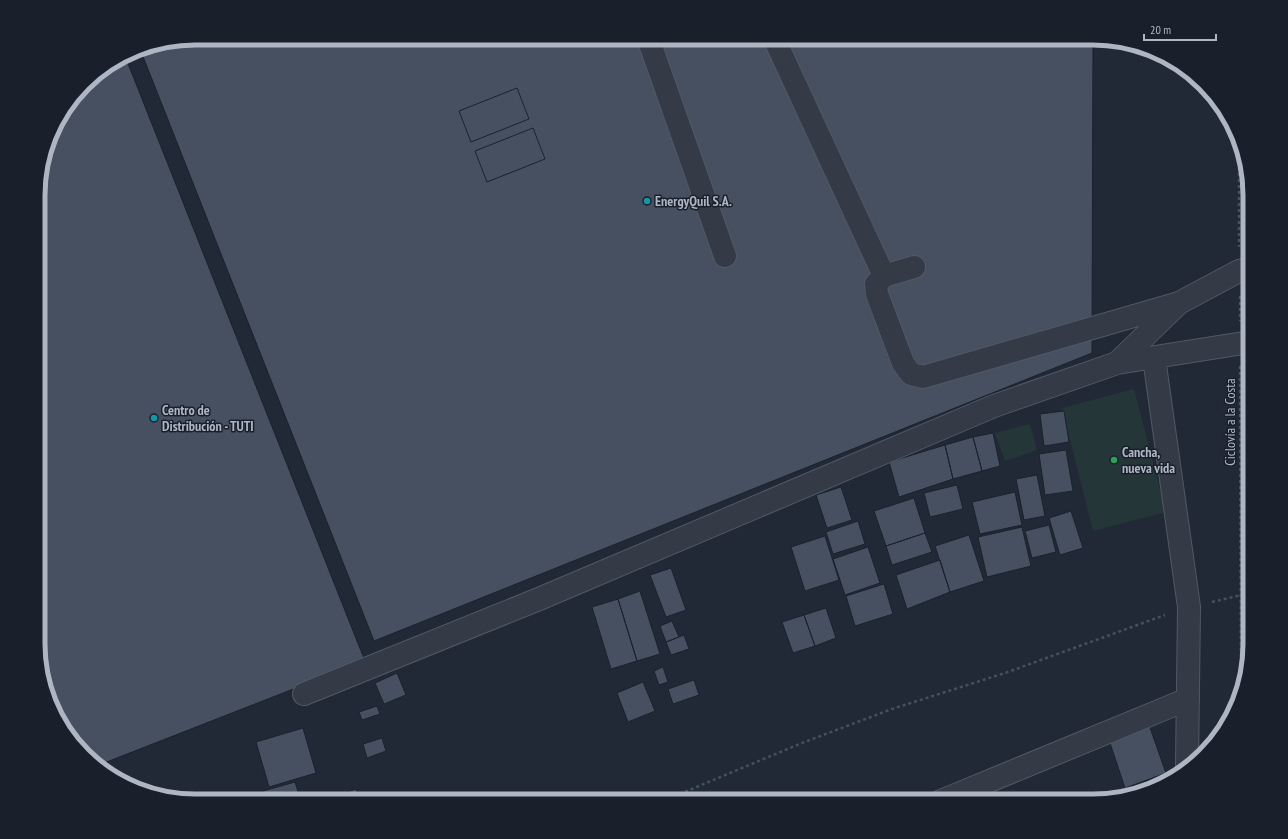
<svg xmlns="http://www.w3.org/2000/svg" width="1288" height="839" font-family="'PT Sans Narrow',sans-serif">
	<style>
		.green { fill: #243638 }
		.building { fill: #475060; stroke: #1b222d }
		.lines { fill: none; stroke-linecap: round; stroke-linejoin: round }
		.minor-casing { stroke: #515964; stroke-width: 24 }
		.path { stroke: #425356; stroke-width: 2.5; stroke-dasharray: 3 3; stroke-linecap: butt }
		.minor { stroke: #343b46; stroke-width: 22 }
		.culture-dot { fill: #0f9aa8; stroke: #1a202b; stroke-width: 1.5 }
		.leisure-dot { fill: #2e9e5b; stroke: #1a202b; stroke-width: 1.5 }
		.labels { text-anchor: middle; stroke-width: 3; stroke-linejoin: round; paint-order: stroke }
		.poi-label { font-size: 14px; font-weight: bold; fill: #aeb6c3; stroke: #1a202b; text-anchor: start }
		.street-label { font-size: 14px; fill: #aeb6c3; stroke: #1a202b }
		.rim { fill: none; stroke: #aeb6c3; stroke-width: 5 }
	</style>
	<rect width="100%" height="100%" fill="#212936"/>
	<path class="green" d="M1134,389l32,123 -73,19 -31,-123z
		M1030,424l7,26 -32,11 -10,-28z"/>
	<path class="building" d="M195,38h898l-1,315 -718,288 -234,-592z
		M125,56l240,605 -266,104 -40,-42 -20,-59v-489l15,-50 37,-48z
		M517,88l12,31 -58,23 -12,-31z
		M533,128l12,31 -58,23 -12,-31z
		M1064,411l5,31 -25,4 -4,-32z
		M993,433l7,33 -18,5 -9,-34z
		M973,437l9,34 -29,8 -8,-34z
		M945,445l8,34 -54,18 -10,-35z
		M1066,450l7,41 -28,4 -6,-41z
		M1037,475l8,41 -21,4 -8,-41z
		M957,485l6,24 -33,8 -6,-24z
		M841,487l11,33 -25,8 -11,-33z
		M1015,492l7,33 -42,9 -8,-32z
		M914,498l11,35 -39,13 -12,-35z
		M1071,511l12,37 -23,7 -11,-37z
		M858,521l7,23 -32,10 -7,-22z
		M1049,525l7,27 -24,6 -7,-27z
		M1022,527l9,39 -44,11 -9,-40z
		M925,533l7,19 -40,13 -6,-19z
		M969,535l15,46 -34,11 -15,-46z
		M825,536l14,44 -34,11 -14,-44z
		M868,547l12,36 -35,12 -12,-36z
		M940,560l10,32 -43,17 -11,-34z
		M671,568l15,42 -20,7 -16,-42z
		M884,584l9,30 -38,12 -9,-30z
		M640,591l20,63 -23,7 -19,-62z
		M618,599l19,62 -26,8 -19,-62z
		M826,608l10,30 -21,8 -11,-31z
		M804,615l11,31 -22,7 -11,-31z
		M672,621l7,16 -13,5 -6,-16z
		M684,635l5,14 -18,6 -5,-13z
		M663,667l5,15 -9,3 -5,-14z
		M397,673l9,22 -22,9 -9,-21z
		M694,680l5,15 -26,9 -5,-15z
		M643,682l12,29 -27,11 -11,-29z
		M377,706l3,8 -18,6 -3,-8z
		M1148,722l18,51 -41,15 -17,-51z
		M303,728l13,45 -47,14 -13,-45z
		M382,738l4,13 -19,7 -4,-14z
		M295,782l6,19h-35l-3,-10z
		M356,789l4,12h-37z"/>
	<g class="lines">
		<defs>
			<path id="minor" d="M648,38l77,218
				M774,38l110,238
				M914,267l-30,9 -8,8 1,10 26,69 8,11 12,3 256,-74
				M1154,358l35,249 -2,158
				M1117,363l62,-60 60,-32 11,-3
				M304,694l235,-95 455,-193 123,-43 133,-21
				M941,801l247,-102"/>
		</defs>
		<use href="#minor" class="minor-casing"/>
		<path class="path" d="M1239,149v98
			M1240,296v25
			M1240,366l1,330
			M1212,602l38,-9
			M663,801l139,-58 90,-34 113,-36 160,-58"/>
		<use href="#minor" class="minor"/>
	</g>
	<g class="culture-dot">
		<circle cx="647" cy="201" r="4"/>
		<circle cx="154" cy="418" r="4"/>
	</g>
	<circle class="leisure-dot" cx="1114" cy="460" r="4"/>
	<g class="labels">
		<g class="poi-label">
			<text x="655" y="206">EnergyQuil S.A.</text>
			<text x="162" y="415">Centro de<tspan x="162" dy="16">Distribución - TUTI</tspan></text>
			<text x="1122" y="457">Cancha,<tspan x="1122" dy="16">nueva vida</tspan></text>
		</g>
		<g class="street-label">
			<text transform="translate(1230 422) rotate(-90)" y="5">Ciclovía a la Costa</text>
		</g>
	</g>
	<path d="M0 0H1288V839H0ZM195 45H1093A150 150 0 0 1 1243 195V644A150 150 0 0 1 1093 794H195A150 150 0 0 1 45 644V195A150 150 0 0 1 195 45Z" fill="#1a202b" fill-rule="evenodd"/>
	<path class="rim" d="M195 45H1093A150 150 0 0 1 1243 195V644A150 150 0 0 1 1093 794H195A150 150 0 0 1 45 644V195A150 150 0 0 1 195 45Z"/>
	<path d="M1144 34v6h72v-6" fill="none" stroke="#aeb6c3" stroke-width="2"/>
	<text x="1150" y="34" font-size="12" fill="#aeb6c3" stroke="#1a202b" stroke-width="3" paint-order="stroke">20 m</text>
</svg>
